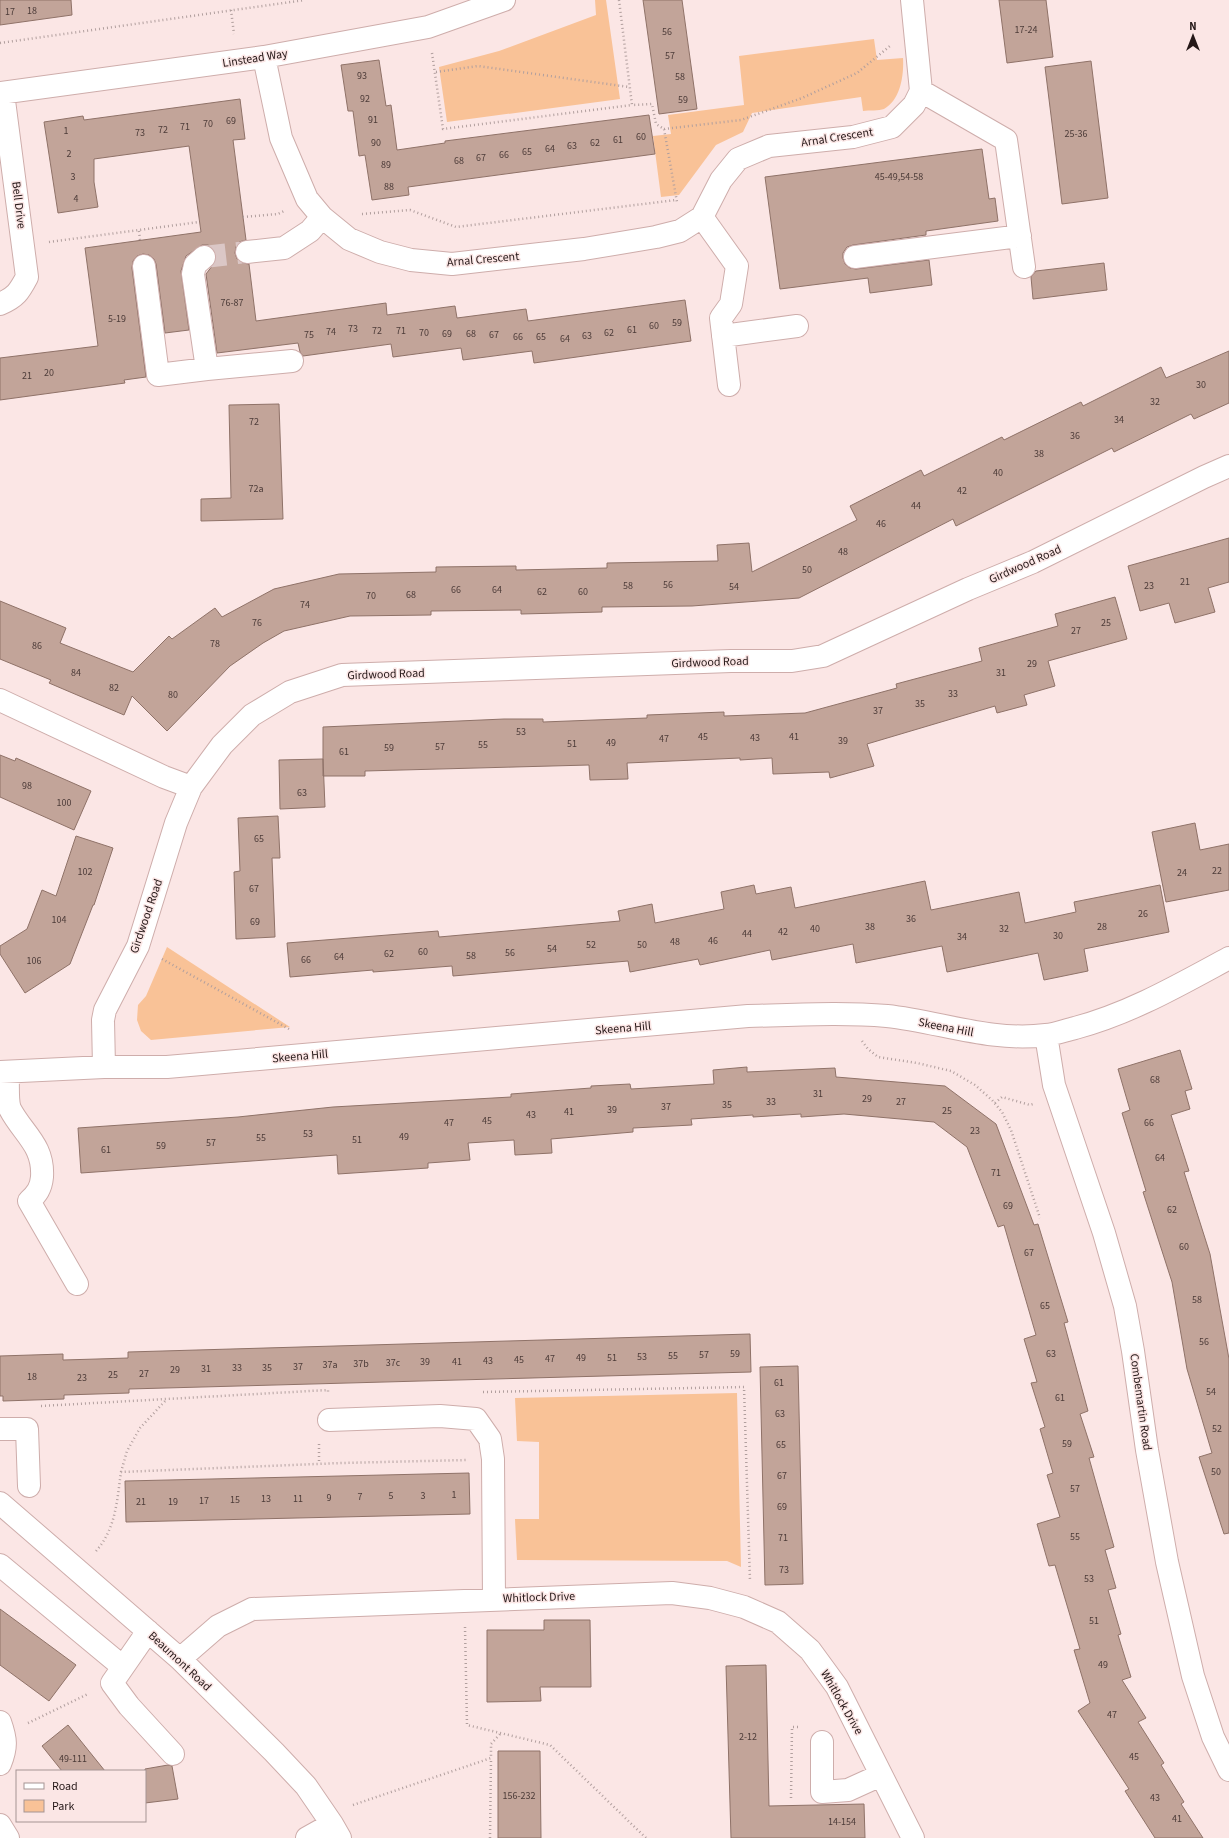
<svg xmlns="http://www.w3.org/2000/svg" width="1229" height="1838" font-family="'Source Sans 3',sans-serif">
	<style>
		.green { fill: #f9c297 }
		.building { fill: #c2a499; stroke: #8f7268 }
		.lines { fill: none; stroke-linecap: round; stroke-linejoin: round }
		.minor-tunnel { stroke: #dbc7c6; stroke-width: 22; stroke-dasharray: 22 11; stroke-linecap: butt }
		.minor-casing { stroke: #ceadab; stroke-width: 24 }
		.path { stroke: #b19f9e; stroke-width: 2.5; stroke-dasharray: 1 3; stroke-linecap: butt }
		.minor { stroke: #fff; stroke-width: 22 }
		.labels { text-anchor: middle; stroke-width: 3; stroke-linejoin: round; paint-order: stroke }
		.number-label { font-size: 10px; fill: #4c3b38 }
		.street-label { font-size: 12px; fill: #251818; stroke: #fbe6e5 }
	</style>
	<rect width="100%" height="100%" fill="#fbe6e5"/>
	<path class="green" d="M595,0h11l14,99 -173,23 -8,-55 60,-16 97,-36z
		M874,39l3,21 26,-2c1,16 -2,42 -19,51 -5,2 -15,1 -21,2l-2,-14 -109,16 -9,19 -27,13 -37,50 -18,2 -8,-61 18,-2 -3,-19 76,-10 -5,-49z
		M167,947l123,80 -139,13 -10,-9 -4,-11 1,-15 8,-9z
		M737,1393l4,174 -14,-6 -210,-1 -2,-41h24v-77l-22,-1 -2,-43z"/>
	<path class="building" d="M0,0h71l1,15 -72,10z
		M643,0h39l15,109 -38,5z
		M999,0h47l7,57 -46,6z
		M379,60l7,46 5,-1 6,45 48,-7v-2l204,-26 6,39 -247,33 1,8 -37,5 -7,-45 -6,1 -6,-45h-5l-7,-46z
		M1091,61l17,137 -46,6 -17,-137z
		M240,99l5,40 -12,1 13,100 -7,2 -3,5 -1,6 2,6 5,4 7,1 7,57 130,-18 1,12 68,-9 2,12 69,-9 2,12 157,-21 6,41 -157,22 -2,-12 -69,9 -2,-12 -68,9 -2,-13 -88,12 -3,-4 -2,-9 -81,10 -11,-79 10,-13v-6l-3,-7 -5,-3h-6l-16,11 -5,15 8,59 -24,3 -9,-69 -2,-5 -5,-4 -6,-1 -6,2 -4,5 -1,7 14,109 -22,3 1,3 -125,17v-42l98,-12 -13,-98 116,-16 -12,-86 -95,13v23l4,25 -40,6 -14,-91 39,-6 1,4z
		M982,149l7,50 6,-1 3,23 -72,10v4l-73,10 -6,2 -4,6v5l2,6 5,4 6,1 73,-9 3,25 -62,8 -2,-15 -88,11 -15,-112z
		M1104,263l3,27 -74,9 -2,-22 5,-6z
		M1229,351v52l-35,16 -3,-5 -77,38 -2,-4 -156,78 -3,-7 -154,79 -107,8 -90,1v5l-81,2v-4l-90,1v4l-81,1 -66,15 -21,12 -33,23 -63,65 -35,-35 -8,19 -75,-32 2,-3 -51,-21v-58l66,27 -6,15 73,29 36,-36 3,3 43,-31 7,9 52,-28 65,-15 97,-2v-5l80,-1v4l91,-2v-5l111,-2 -1,-16 32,-2 3,29 105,-52 -7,-14 71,-36 3,6 78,-39 2,3 77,-38 2,4 78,-39 5,11z
		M279,404l4,115 -82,2v-22l30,-1 -2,-93z
		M1229,538v44l-21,6 7,24 -40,11 -6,-20 -29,8 -12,-45z
		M1115,597l12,42 -79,22 7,25 -31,9 3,10 -30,8 -2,-7 -128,38 7,22 -44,12 -1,-6 -56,2 -1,-16 -32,2v-2l-113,5 1,16 -38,1 -1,-15 -224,6v5h-42v-49l181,-8h39v3l104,-4v-3l77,-3v4l81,-3 92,-25 -1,-4 86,-23 -3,-13 79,-22 -3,-12z
		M0,755l15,6 1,-3 75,33 -17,39 -74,-33z
		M323,759l2,48 -45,2 -1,-49z
		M278,816l2,42h-8l3,79 -39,2 -2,-67 6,-1 -2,-53z
		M1195,823l5,27 29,-6v46l-63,12 -14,-70z
		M76,836l37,12 -19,57h-1l-23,59 -45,29 -25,-39v-8l27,-17 15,-39 14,6z
		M925,881l6,29 88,-18 6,31 51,-11 -2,-10 86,-17 9,47 -85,17 4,22 -44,9 -6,-27 -91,19 -5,-26 -86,17 -3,-19 -81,16 -2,-10 -70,15 -2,-6 -68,13 -2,-11 -175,15 -1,-10 -79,6v-2l-83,7 -3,-34 151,-12 1,6 181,-16 -2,-10 34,-7 3,19 69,-14 -3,-17 33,-7 2,9 35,-7 4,21z
		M1180,1050l12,39 -7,2 5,18 -19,6 18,56 -5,1 26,82 19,105v174l-5,1 -25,-77 13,-4 -25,-84 -15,-87 -29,-90 3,-1 -24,-78 8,-3 -12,-41z
		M747,1067v5l88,-4 1,9 109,9 51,38 38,101 4,-1 30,98 -4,1 24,88 -8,3 14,43 -5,1 25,89 -9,3 11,38 -8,2 13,44 -3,1 13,42 -9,3 24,38 -8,4 26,41 -3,2 23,37 -3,2 22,34h-48l-30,-47 4,-2 -51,-78 12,-8 -16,-53 6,-1 -25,-84 -6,1 -12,-42 23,-7 -13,-42 6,-2 -13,-44 5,-2 -14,-44 6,-1 -13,-43 12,-4 -32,-110 -6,2 -31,-80 -33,-25 -90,-8 -43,3v-3l-48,3v-2l-62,4 1,6 -59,3v4l-82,7 1,14 -37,2 -1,-15 -46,3 2,17 -42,3v5l-90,6 -1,-19 -256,18 -3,-45 160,-11 95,-10 178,-10v-3l80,-6v-2l39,-2 1,5 83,-5 -1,-14z
		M750,1334l1,38 -622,17v4l-65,2v4l-61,2v-5h-3v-40l63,-2v6l34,-1 31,-1v-6z
		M798,1366l5,218 -38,1 -5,-218z
		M469,1473l1,41 -344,8 -1,-41z
		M0,1609l76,56 -27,36 -49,-36z
		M544,1620h46l1,67h-51l1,14 -54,1v-72h57z
		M766,1665l3,141 95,-2 1,34h-134l-5,-172z
		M68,1725l37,46h-43l-20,-25z
		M498,1751h42l1,87h-43z
		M168,1765l4,1 6,33 -33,4v-34z"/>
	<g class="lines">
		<path class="minor-tunnel" d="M204,257l43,-5"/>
		<defs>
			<path id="minor" d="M264,57l17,81 26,61 15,18 27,22 31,13 31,8 41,4 132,-15 72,-12 24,-6 22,-14 35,49 -6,38 -10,14 8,67
				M921,91l85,49 18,127
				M0,93l264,-36 164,-30 76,-27
				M702,217l19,-37 17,-21 31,-13 84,-9 39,-10 22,-22 7,-14 -9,-91
				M247,252l37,-4 26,-17 12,-14
				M204,257l-9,8 -2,9 14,95 85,-8
				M855,257l165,-21
				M144,266l14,109 49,-6
				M0,304c16,-7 19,-12 27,-27l-24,-184
				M723,336l74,-10
				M0,700l164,77 27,10
				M1046,1035l8,50 50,148 21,73 8,45 14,99 20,112 26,114 20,61 16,33
				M104,1067l-1,-47 2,-10 33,-64 38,-123 15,-36 31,-42 30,-30 38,-23 52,-17 389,-14h61l31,-5 145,-67 65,-27 171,-85 25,-11
				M0,1072l104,-5h63l581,-51c46,-1 93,-4 139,0 54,6 104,26 159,19 10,-1 20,-5 29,-7 56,-15 104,-43 154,-70
				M8,1072c0,9 -1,30 2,37 13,25 34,36 32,68 -1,11 -5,17 -13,24l48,83
				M329,1420l111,-4 36,3 14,20 3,20 1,140
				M0,1429h27l2,57
				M0,1503l180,156 94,93 32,34 26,38 8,14
				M0,1565l123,102
				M148,1631l-36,52 17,23 44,48
				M180,1659l38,-33 34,-17 420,-16 38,5 34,9 34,15 32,28 27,37 76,151
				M0,1722c6,17 7,25 0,42
				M822,1742v50l26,-2 33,-15
				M0,1825l8,13
				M307,1838l25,-14"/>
		</defs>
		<use href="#minor" class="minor-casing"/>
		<path class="path" d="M619,0l13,105 20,-1 4,20 8,5 13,73
			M231,10l3,24
			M0,43l305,-43
			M432,53l11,76 189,-24
			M436,72l42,-6 151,21
			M664,129l77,-9 61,-22 55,-25 33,-27
			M362,214l48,-4 46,17 220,-27
			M243,217l35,-3 6,-3
			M139,231l1,9
			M49,242l150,-20
			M162,959l127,70
			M862,1041l6,8 10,8 39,6 34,8 24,14 17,15 10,12 9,18 29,88
			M995,1103l7,-6 28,8 3,-1
			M483,1392l261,-5 6,194
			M41,1406l287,-16v4
			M319,1444v20
			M121,1472l6,-21 13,-23 27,-29
			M96,1551c20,-22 21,-51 25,-79l220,-9 126,-3
			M465,1627l2,98 83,20 96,93
			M28,1723l60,-29
			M791,1798l1,-71h8
			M353,1805l138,-47v-14l10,-11
			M490,1838l1,-79"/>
		<use href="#minor" class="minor"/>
	</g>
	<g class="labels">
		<g class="number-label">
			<text x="32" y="14">18</text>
			<text x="10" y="15">17</text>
			<text x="1026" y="33">17-24</text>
			<text x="667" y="35">56</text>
			<text x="670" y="59">57</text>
			<text x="362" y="79">93</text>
			<text x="680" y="80">58</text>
			<text x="365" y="102">92</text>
			<text x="683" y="103">59</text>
			<text x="373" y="123">91</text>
			<text x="231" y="124">69</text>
			<text x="208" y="127">70</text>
			<text x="185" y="130">71</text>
			<text x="163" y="133">72</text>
			<text x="66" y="134">1</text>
			<text x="140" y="136">73</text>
			<text x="1076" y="137">25-36</text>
			<text x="641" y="140">60</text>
			<text x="618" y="143">61</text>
			<text x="376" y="146">90</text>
			<text x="595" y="146">62</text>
			<text x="572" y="149">63</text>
			<text x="550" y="152">64</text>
			<text x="527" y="155">65</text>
			<text x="69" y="157">2</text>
			<text x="504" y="158">66</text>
			<text x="481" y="161">67</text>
			<text x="459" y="164">68</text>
			<text x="386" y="168">89</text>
			<text x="73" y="180">3</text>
			<text x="899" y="180">45-49,54-58</text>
			<text x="389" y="190">88</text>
			<text x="76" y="202">4</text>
			<text x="232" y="306">76-87</text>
			<text x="117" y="322">5-19</text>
			<text x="677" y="326">59</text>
			<text x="654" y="329">60</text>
			<text x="353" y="332">73</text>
			<text x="632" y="333">61</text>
			<text x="377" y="334">72</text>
			<text x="401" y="334">71</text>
			<text x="331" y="335">74</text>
			<text x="424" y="336">70</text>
			<text x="609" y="336">62</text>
			<text x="447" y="337">69</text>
			<text x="471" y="337">68</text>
			<text x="309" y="338">75</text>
			<text x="494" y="338">67</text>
			<text x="587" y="339">63</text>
			<text x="518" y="340">66</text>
			<text x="541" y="340">65</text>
			<text x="565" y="342">64</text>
			<text x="49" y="376">20</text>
			<text x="27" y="379">21</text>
			<text x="1201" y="388">30</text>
			<text x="1155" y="405">32</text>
			<text x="1119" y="423">34</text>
			<text x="254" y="425">72</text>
			<text x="1075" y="439">36</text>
			<text x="1039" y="457">38</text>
			<text x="998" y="476">40</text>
			<text x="256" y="492">72a</text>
			<text x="962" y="494">42</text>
			<text x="916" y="509">44</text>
			<text x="881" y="527">46</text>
			<text x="843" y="555">48</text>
			<text x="807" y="573">50</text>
			<text x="1185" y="585">21</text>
			<text x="668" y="588">56</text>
			<text x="628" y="589">58</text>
			<text x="1149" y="589">23</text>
			<text x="734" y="590">54</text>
			<text x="456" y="593">66</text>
			<text x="497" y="593">64</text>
			<text x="542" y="595">62</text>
			<text x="583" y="595">60</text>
			<text x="411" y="598">68</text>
			<text x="371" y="599">70</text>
			<text x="305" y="608">74</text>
			<text x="257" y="626">76</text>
			<text x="1106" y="626">25</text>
			<text x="1076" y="634">27</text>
			<text x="215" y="647">78</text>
			<text x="37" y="649">86</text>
			<text x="1032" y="667">29</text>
			<text x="76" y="676">84</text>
			<text x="1001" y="676">31</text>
			<text x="114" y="691">82</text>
			<text x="953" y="697">33</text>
			<text x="173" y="698">80</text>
			<text x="920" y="707">35</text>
			<text x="878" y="714">37</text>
			<text x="521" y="735">53</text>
			<text x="703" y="740">45</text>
			<text x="794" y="740">41</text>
			<text x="755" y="741">43</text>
			<text x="664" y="742">47</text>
			<text x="843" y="744">39</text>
			<text x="611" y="746">49</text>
			<text x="572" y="747">51</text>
			<text x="483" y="748">55</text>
			<text x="440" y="750">57</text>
			<text x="389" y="751">59</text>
			<text x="344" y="755">61</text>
			<text x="27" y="789">98</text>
			<text x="302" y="796">63</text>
			<text x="64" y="806">100</text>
			<text x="259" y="842">65</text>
			<text x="1217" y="874">22</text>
			<text x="85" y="875">102</text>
			<text x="1182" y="876">24</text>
			<text x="254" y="892">67</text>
			<text x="1143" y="917">26</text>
			<text x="911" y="922">36</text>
			<text x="59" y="923">104</text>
			<text x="255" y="925">69</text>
			<text x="870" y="930">38</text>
			<text x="1102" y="930">28</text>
			<text x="815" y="932">40</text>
			<text x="1004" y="932">32</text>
			<text x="783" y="935">42</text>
			<text x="747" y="937">44</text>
			<text x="1058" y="939">30</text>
			<text x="962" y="940">34</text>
			<text x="713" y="944">46</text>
			<text x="675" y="945">48</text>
			<text x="591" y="948">52</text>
			<text x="642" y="948">50</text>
			<text x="552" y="952">54</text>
			<text x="423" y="955">60</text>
			<text x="510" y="956">56</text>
			<text x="389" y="957">62</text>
			<text x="471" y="959">58</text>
			<text x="339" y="960">64</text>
			<text x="306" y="963">66</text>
			<text x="34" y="964">106</text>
			<text x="1155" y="1083">68</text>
			<text x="818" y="1097">31</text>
			<text x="867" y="1102">29</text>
			<text x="771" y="1105">33</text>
			<text x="901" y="1105">27</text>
			<text x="727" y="1108">35</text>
			<text x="666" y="1110">37</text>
			<text x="612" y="1113">39</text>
			<text x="947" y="1114">25</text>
			<text x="569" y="1115">41</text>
			<text x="531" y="1118">43</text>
			<text x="487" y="1124">45</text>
			<text x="449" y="1126">47</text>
			<text x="1149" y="1126">66</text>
			<text x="975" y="1134">23</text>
			<text x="308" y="1137">53</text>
			<text x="404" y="1140">49</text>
			<text x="261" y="1141">55</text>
			<text x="357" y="1143">51</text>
			<text x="211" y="1146">57</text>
			<text x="161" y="1149">59</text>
			<text x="106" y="1153">61</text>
			<text x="1160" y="1161">64</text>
			<text x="996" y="1176">71</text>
			<text x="1008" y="1209">69</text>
			<text x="1172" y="1213">62</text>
			<text x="1184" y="1250">60</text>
			<text x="1029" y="1256">67</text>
			<text x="1197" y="1303">58</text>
			<text x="1045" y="1309">65</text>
			<text x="1204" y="1345">56</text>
			<text x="735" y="1357">59</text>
			<text x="1051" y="1357">63</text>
			<text x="704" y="1358">57</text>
			<text x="673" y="1359">55</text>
			<text x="642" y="1360">53</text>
			<text x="581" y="1361">49</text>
			<text x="612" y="1361">51</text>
			<text x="550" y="1362">47</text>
			<text x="519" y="1363">45</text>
			<text x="488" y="1364">43</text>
			<text x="425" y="1365">39</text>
			<text x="457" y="1365">41</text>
			<text x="393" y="1366">37c</text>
			<text x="361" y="1367">37b</text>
			<text x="330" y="1368">37a</text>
			<text x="298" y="1370">37</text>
			<text x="237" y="1371">33</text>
			<text x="267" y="1371">35</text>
			<text x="206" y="1372">31</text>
			<text x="175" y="1373">29</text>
			<text x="144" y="1377">27</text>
			<text x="113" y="1378">25</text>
			<text x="32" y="1380">18</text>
			<text x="82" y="1381">23</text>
			<text x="779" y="1386">61</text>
			<text x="1211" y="1395">54</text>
			<text x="1060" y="1401">61</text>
			<text x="780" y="1417">63</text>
			<text x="1217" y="1432">52</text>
			<text x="1067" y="1447">59</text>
			<text x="781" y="1448">65</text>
			<text x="1216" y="1475">50</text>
			<text x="782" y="1479">67</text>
			<text x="1075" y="1492">57</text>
			<text x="454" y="1498">1</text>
			<text x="391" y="1499">5</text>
			<text x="423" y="1499">3</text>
			<text x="360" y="1500">7</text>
			<text x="329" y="1501">9</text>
			<text x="266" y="1502">13</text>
			<text x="298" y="1502">11</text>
			<text x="235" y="1503">15</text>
			<text x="204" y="1504">17</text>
			<text x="141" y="1505">21</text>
			<text x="173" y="1505">19</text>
			<text x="782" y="1510">69</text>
			<text x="1075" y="1540">55</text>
			<text x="783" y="1541">71</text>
			<text x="784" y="1573">73</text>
			<text x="1089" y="1582">53</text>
			<text x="1094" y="1624">51</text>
			<text x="1103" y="1668">49</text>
			<text x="1112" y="1718">47</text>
			<text x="748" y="1740">2-12</text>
			<text x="1134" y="1760">45</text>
			<text x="73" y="1762">49-111</text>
			<text x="519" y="1799">156-232</text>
			<text x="1155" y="1801">43</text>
			<text x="1177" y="1822">41</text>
			<text x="842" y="1825">14-154</text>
		</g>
		<g class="street-label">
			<text transform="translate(255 58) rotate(-9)" y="4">Linstead Way</text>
			<text transform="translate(837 137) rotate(-9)" y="4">Arnal Crescent</text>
			<text transform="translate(19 205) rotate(83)" y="4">Bell Drive</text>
			<text transform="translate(483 259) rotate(-5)" y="4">Arnal Crescent</text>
			<text transform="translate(1025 564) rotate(-24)" y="4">Girdwood Road</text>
			<text transform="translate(710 662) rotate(-2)" y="4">Girdwood Road</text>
			<text transform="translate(386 674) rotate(-2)" y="4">Girdwood Road</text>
			<text transform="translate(146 916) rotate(-71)" y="4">Girdwood Road</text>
			<text transform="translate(946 1027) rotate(11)" y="4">Skeena Hill</text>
			<text transform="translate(623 1028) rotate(-5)" y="4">Skeena Hill</text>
			<text transform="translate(300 1056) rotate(-5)" y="4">Skeena Hill</text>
			<text transform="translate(1141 1402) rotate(82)" y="4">Combemartin Road</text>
			<text transform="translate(539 1597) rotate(-2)" y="4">Whitlock Drive</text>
			<text transform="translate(180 1661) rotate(43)" y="4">Beaumont Road</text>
			<text transform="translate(842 1702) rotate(60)" y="4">Whitlock Drive</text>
		</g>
	</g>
	<rect x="16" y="1770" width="130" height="52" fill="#fbe6e5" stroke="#a59493"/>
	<rect x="24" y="1783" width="20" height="6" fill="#ffffff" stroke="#a59493"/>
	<text x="52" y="1790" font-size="12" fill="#251818">Road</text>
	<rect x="24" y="1800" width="20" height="12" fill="#f9c297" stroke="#a59493"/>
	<text x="52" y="1810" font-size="12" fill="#251818">Park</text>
	<g transform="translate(1193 36)" stroke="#fbe6e5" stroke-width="3" paint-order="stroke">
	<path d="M0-3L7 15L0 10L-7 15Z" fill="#251818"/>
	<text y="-6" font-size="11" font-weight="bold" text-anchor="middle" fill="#251818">N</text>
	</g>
</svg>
